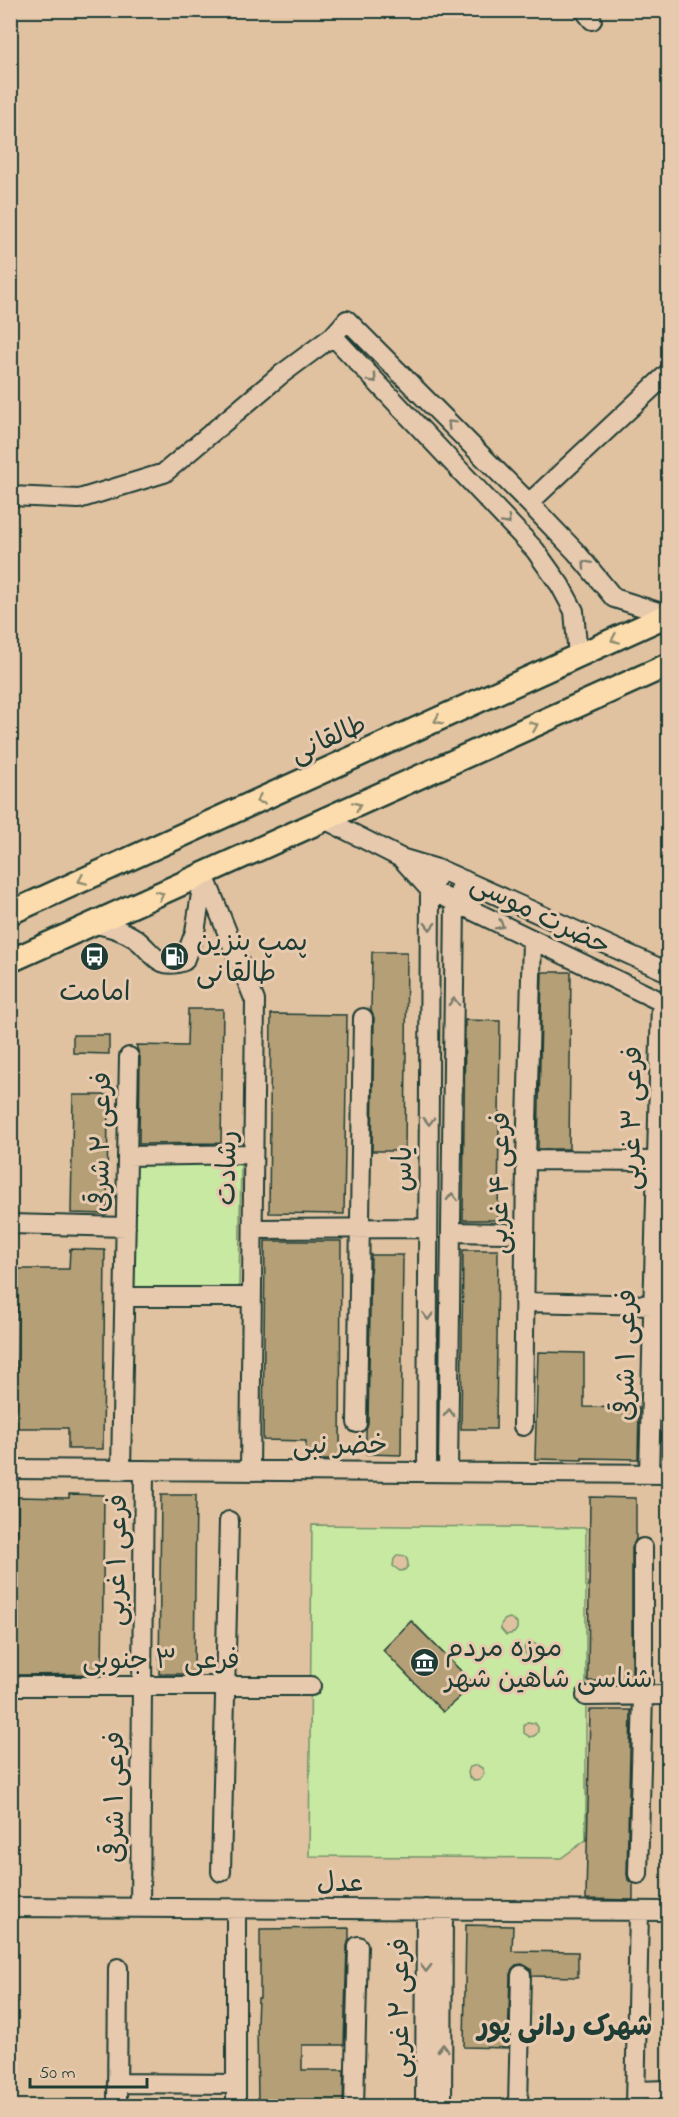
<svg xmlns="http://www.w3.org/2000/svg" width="679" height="2117" font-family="'Indie Flower','Playpen Sans Arabic',sans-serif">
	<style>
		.green { fill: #c7e9a1; stroke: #73936a; stroke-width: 1.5; fill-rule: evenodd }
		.building { fill: #b49f77; stroke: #1f3d34; stroke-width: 1.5 }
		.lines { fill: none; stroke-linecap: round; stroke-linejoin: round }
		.minor-casing { stroke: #1f3d34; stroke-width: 22 }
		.major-casing { stroke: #1f3d34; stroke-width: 27 }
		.minor { stroke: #e7c9ae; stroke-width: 18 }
		.major { stroke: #fcdcac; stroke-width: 22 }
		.oneway { stroke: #797c6b }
		.oneway2 { stroke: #8e8c70 }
		.labels { text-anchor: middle; stroke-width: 6; stroke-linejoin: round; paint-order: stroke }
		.street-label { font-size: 27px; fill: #1f3d34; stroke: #e7c9ae }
		.poi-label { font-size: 27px; fill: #1f3d34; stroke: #e7c9ae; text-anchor: start }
		.neighbourhood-label { font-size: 28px; font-weight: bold; fill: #1f3d34; stroke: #e7c9ae }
	</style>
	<rect width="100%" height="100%" fill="#e0c2a1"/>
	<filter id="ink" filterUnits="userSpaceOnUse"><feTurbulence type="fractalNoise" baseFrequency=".0167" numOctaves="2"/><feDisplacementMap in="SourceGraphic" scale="12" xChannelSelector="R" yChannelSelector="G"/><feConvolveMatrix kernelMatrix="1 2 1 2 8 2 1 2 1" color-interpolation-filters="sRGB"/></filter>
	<g filter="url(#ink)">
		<path class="green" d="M135,1161l106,2 -2,125h-106z
			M312,1525l274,3v312l-25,18 -252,-2zM398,1555l7,1c5,7 4,14 -5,15l-7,-5 1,-7zM510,1618l7,5v6l-3,4 -8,2 -5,-6c-1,-7 3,-10 9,-11zM412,1621l61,63 -89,-35zM532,1642l6,4 1,5 -2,5 -5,2 -5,-1 -3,-7 1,-5zM527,1722l8,1 3,4c1,6 -2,9 -8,10l-6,-4v-7zM477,1765l5,3 2,5 -4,7 -5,1 -6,-4 -1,-5 2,-5z"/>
		<path class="building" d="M372,952h35l-2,199h-33l2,-133 -3,-7z
			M542,972h29l-2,177h-31z
			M188,1009h35l-2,134 -82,1 1,-87 -4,-12 51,1z
			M271,1014l76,1 -3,199 -75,-1z
			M465,1020l35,1 -2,199h-35z
			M73,1035h36v19l-36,-1z
			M73,1095h35l-1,119 -36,-1z
			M265,1241h76l-1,219h-35l1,-19 -43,-1z
			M70,1249l35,1 -2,199h-35v-21h-52l2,-159h51z
			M463,1250h35l-2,179h-35z
			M371,1255h32l-2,200 -35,-1v-25l2,-6z
			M538,1352l46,1v54l55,1 -1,51 -56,-1v2l-47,-1z
			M661,1431h8v18h-8z
			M69,1494l35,1 -2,179 -86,1 2,-178 51,1z
			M161,1495h35l-2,179h-35z
			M590,1497l46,1v41l-4,9v133h-44z
			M411,1621l63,63 -31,28 -60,-62z
			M590,1710h41l-4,164 1,6 5,4v16l-47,-1z
			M466,1925l47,1 -1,25 66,1v25l-46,-1 -1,-7 -9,-5 -6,1 -4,4 -2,6 -2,73 -44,-1z
			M349,1928v11l-2,7 -3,99h-42v25h42l-1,36h-85l-1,-83 1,-25h2v-69z"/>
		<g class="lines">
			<defs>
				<path id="minor" d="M584,10l8,10
					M333,336l202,214 25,35 14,26 4,45
					M10,496l69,3 85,-26 115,-97 54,-40 14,-16 182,183 47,49 38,46 54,17
					M529,503l139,-130
					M326,820l75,38 40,12 227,102
					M402,859l28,31 238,115
					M204,875l51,126 -5,470
					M95,924c15,3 28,6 41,15 18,14 22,32 48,22l11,-29 9,-57
					M127,1156l126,-2
					M526,1160l131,1
					M10,1224l116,3
					M253,1229l175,-1
					M451,1232l55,1
					M125,1297h127
					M524,1302l129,3
					M357,1423l6,-405
					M523,1426l3,-266 6,-220
					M10,1469l658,5
					M121,1470l8,-413
					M427,1472l3,-582 11,-20
					M448,1472l7,-569 9,-23
					M649,1474l12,-473
					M10,1686h301
					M586,1696l82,-1
					M221,1872l8,-351
					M638,1874l5,-179v-147
					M10,1907l658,4
					M140,1908l4,-438
					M117,2083l119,1
					M636,2091l32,-1
					M117,2106l1,-138
					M236,2106v-197
					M354,2106l4,-160
					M425,2106l1,-197
					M442,2106l1,-196
					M518,2106l3,-131
					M635,2106l4,-195"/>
				<path id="major" d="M10,913l658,-298
					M10,961l658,-296"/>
			</defs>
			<use href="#minor" class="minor-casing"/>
			<use href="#major" class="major-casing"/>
			<use href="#minor" class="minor"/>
			<use href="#major" class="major"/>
		</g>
		<defs><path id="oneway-chevron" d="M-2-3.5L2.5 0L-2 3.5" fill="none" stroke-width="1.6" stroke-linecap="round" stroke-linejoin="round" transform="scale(1.5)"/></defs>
		<g class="oneway">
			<use href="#oneway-chevron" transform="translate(373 379) rotate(47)"/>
			<use href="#oneway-chevron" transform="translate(451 424) rotate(-135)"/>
			<use href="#oneway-chevron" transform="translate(507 521) rotate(47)"/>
			<use href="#oneway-chevron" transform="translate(586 564) rotate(-131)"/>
			<use href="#oneway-chevron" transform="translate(500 925) rotate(26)"/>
			<use href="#oneway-chevron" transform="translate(430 926) rotate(90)"/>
			<use href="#oneway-chevron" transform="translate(454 1002) rotate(-89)"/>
			<use href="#oneway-chevron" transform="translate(429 1121) rotate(90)"/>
			<use href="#oneway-chevron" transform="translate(452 1197) rotate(-89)"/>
			<use href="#oneway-chevron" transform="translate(428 1316) rotate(90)"/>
			<use href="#oneway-chevron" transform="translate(449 1413) rotate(-89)"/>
			<use href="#oneway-chevron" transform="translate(426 1968) rotate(90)"/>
			<use href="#oneway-chevron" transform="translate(443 2048) rotate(-90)"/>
		</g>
		<g class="oneway2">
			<use href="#oneway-chevron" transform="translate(615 639) rotate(156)"/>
			<use href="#oneway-chevron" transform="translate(438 720) rotate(156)"/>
			<use href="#oneway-chevron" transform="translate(534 726) rotate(-24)"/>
			<use href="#oneway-chevron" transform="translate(260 800) rotate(156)"/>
			<use href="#oneway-chevron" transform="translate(357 806) rotate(-24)"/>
			<use href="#oneway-chevron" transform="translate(82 880) rotate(156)"/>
			<use href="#oneway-chevron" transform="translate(160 895) rotate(-24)"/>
		</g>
	</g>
	<defs>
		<symbol id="bus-disc" viewBox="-11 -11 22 22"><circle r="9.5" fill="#1f3d34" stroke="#e7c9ae"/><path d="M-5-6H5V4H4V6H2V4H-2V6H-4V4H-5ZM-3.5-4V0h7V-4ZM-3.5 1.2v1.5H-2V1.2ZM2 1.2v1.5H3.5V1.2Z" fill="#fff"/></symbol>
		<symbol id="fuel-disc" viewBox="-11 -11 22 22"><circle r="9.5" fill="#1f3d34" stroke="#e7c9ae"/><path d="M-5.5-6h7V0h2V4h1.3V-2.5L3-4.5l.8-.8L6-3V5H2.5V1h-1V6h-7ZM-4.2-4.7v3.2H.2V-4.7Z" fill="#fff"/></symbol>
		<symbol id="museum-disc" viewBox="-11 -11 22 22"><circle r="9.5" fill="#1f3d34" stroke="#e7c9ae"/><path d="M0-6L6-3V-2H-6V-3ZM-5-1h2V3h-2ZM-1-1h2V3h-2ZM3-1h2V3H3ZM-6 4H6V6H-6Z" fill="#fff"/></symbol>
	</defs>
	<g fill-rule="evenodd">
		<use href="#bus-disc" x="78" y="940" width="33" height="33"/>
		<use href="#fuel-disc" x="158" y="940" width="33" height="33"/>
		<use href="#museum-disc" x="408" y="1646" width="33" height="33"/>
	</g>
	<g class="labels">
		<g class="street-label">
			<text transform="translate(328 738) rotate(-24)" y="9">طالقانی</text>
			<text transform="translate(541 914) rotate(26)" y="9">حضرت موسی</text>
			<text transform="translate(631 1118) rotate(-89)" y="9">فرعی ۳ غربی</text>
			<text transform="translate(100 1142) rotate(-89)" y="9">فرعی ۲ شرقی</text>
			<text transform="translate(226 1168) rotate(-89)" y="9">رشادت</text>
			<text transform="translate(402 1169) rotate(-90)" y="9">یاس</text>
			<text transform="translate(499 1183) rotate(-89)" y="9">فرعی ۴ غربی</text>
			<text transform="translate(625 1355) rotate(-89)" y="9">فرعی ۱ شرقی</text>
			<text x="340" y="1453">خضر نبی</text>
			<text transform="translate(116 1560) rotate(-89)" y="9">فرعی ۱ غربی</text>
			<text x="161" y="1668">فرعی ۳ جنوبی</text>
			<text transform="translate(114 1797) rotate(-90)" y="9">فرعی ۱ شرقی</text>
			<text x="340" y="1891">عدل</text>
			<text transform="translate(399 2008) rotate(-90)" y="9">فرعی ۲ غربی</text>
		</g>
		<g class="poi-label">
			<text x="196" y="950">پمپ بنزین<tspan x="196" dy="31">طالقانی</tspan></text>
			<text x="95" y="1000" text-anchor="middle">امامت</text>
			<text x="445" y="1656">موزه مردم<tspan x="445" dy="31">شناسی شاهین شهر</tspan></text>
		</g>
		<g class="neighbourhood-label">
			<text x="565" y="2035">شهرک ردانی پور</text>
		</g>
	</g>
	<rect width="679" height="2117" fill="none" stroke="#e7c9ae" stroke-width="36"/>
	<rect x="18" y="18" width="643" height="2081" fill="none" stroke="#1f3d34" stroke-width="2" filter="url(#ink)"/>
	<path d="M30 2078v9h117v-9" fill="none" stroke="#1f3d34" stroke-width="3"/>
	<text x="39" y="2078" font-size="18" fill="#1f3d34" stroke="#e7c9ae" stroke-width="4.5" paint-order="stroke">50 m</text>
</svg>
